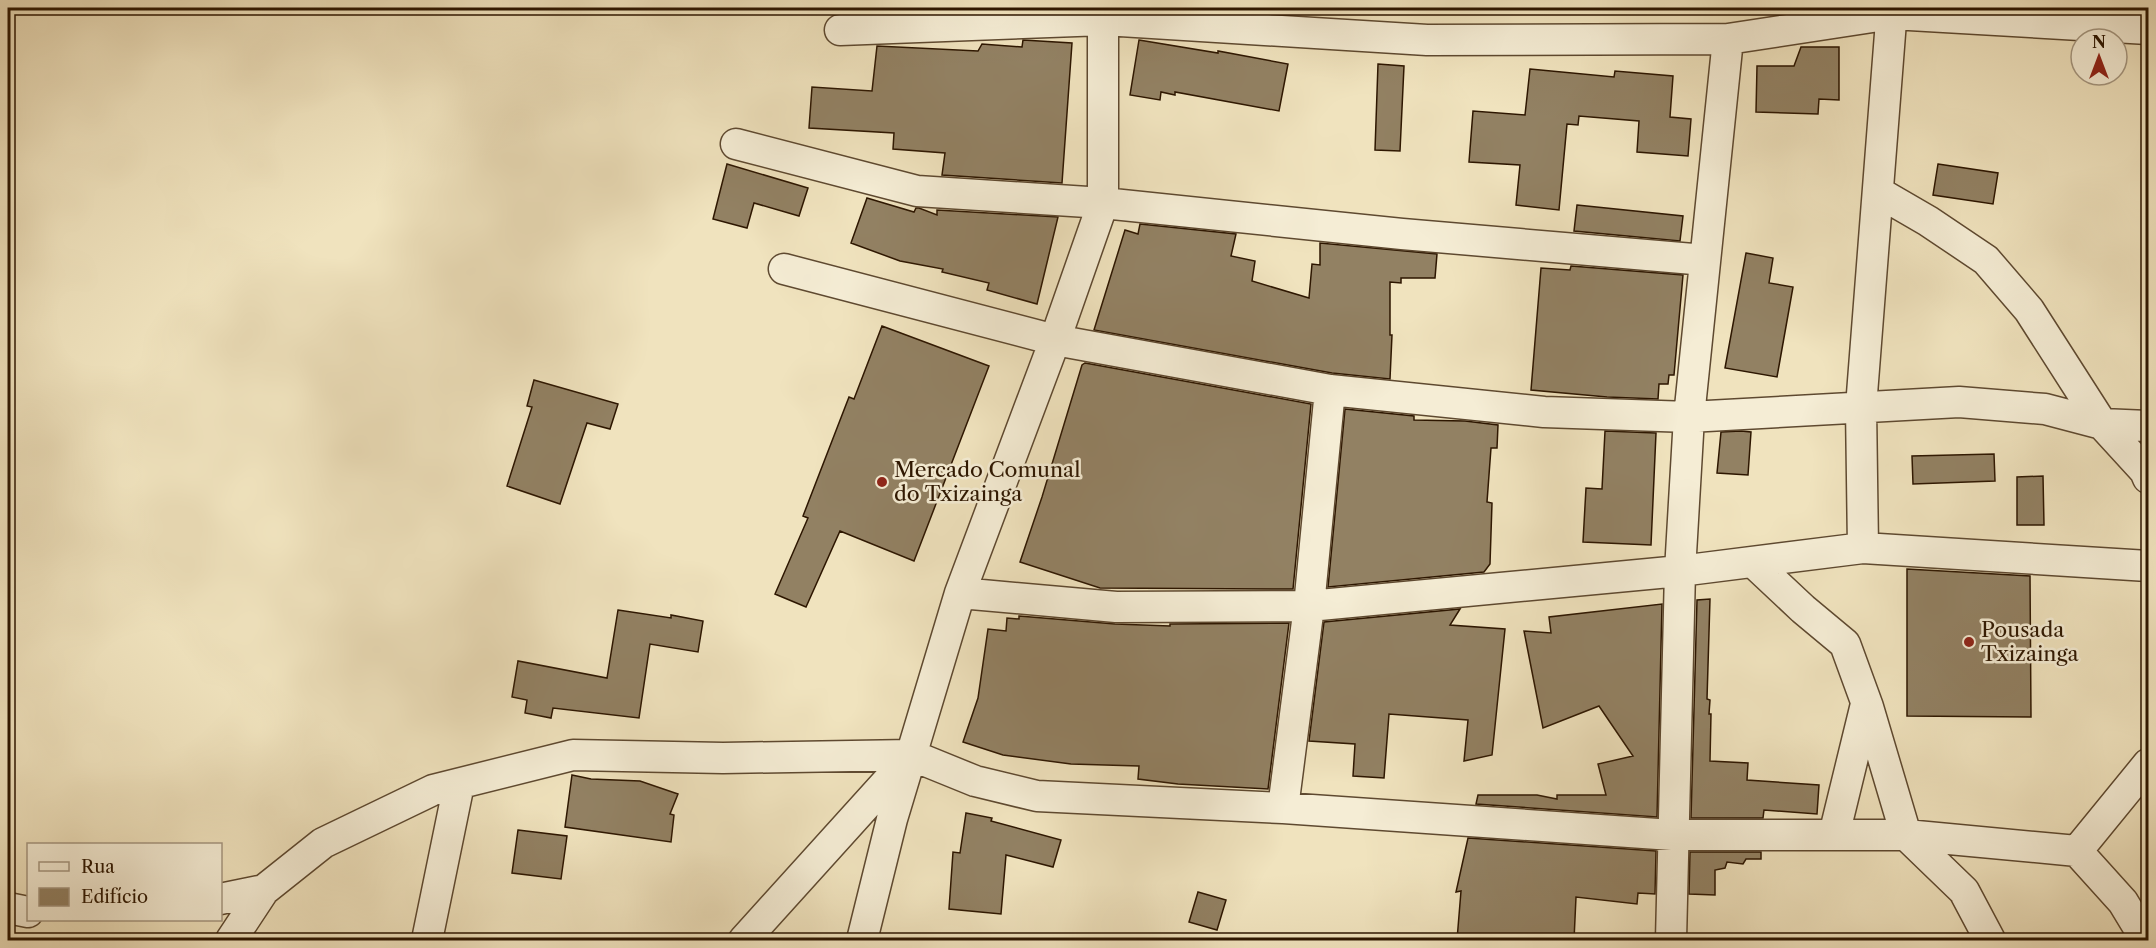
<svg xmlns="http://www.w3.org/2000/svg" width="2156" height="948" font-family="'Libre Caslon Text',serif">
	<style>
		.building { fill: #928163; stroke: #2d1600; stroke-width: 1.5 }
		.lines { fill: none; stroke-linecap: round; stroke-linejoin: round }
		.street-casing { stroke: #5e4930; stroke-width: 33 }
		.street { stroke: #f5edd5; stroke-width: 30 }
		.poi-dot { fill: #8f2418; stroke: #f5edd5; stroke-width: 2 }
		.labels { text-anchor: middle; stroke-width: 5; stroke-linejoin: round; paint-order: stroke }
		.poi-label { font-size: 21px; fill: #2d1600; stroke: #f5edd5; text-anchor: start }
	</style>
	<rect width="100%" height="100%" fill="#f0e3be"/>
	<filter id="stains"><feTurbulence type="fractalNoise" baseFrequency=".00333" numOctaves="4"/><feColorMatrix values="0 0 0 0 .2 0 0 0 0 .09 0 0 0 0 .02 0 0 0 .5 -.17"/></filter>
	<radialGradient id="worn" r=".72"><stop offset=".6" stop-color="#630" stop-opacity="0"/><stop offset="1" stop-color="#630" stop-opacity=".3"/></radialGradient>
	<path class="building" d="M1023,40l49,3 -10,140 -120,-8 3,-22 -52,-4 1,-16 -85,-5 3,-41 60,4 5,-45 101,5 4,-7 40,3z
		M1139,40l79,13v-2l70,13 -9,47 -104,-19v3l-14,-3 -1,8 -30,-5z
		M1801,47h38v53l-20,-1 -1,15 -62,-2 1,-46h37z
		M1378,64l26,2 -4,85 -25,-1z
		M1530,69l84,8 1,-6 58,5 -3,41 21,2 -3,37 -51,-4 2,-31 -60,-5 -1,9 -11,-1 -8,86 -43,-5 4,-40 -51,-3 4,-51 52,4z
		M727,164l81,24 -9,28 -45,-13 -7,25 -34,-9z
		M1938,164l60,9 -5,31 -60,-9z
		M867,198l47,14 2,-4h3l18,7v-5l121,7 -21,87 -50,-14 2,-7 -47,-11 1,-3 -43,-8 -49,-18z
		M1577,205l106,11 -3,25 -106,-10z
		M1140,224l96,10 -5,22 24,5 -3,20 57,17 3,-34 8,1v-22l117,11 -2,24h-34v5l-11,-1v53h2l-2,44 -58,-6 -238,-43 31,-100 13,4z
		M1746,253l27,5 -4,25 24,4 -16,90 -52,-9z
		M1571,266l112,9 -9,100h-5l-1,9h-9l-1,15 -51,-2 -76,-7 10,-122 29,2z
		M882,326l107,40 -75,195 -74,-30 -34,76 -31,-13 33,-76 -5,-2 46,-119 5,2z
		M1085,363l226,41 -18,185 -193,-1 -80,-26 22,-65 40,-132z
		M534,380l84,24 -8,25 -23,-6 -27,81 -53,-18 25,-79 -5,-1z
		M1345,409l69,7v4l51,1 33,4 -1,23h-6l-4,54 5,1 -2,61 -6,8 -156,15z
		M1605,431l51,2 -5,112 -68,-3 3,-54 16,1z
		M1741,431l10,1 -3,43 -31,-2 4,-41z
		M1994,454l1,27 -82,3 -1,-28z
		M2043,476l1,49h-27v-48z
		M1907,569l123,7 1,141 -124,-1z
		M1710,599l-3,100 3,1 -1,14h2l-1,47 38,2 -1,17 72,5 -2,29 -53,-4 -1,8h-72l6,-218z
		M1662,604l-5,213 -181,-13 2,-9h59l20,4v-4h49l-8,-31 35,-8 -34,-50 -56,22 -19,-97 27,2 -2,-16z
		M1460,609l-10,16 55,4 -13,126 -28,6 4,-41 -79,-6 -5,64 -31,-2 2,-32 -46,-3 15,-119z
		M618,610l53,8v-3l32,6 -5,31 -48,-8 -11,74 -86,-10 -2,10 -26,-5 2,-13 -15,-3 6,-36 89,17z
		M1019,616l96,8 55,2v-2l119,-1 -21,166 -90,-5 -40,-5 1,-13 -68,-2 -68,-9 -40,-13 15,-44 10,-69 18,2 1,-13 12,1z
		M572,775l19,4 49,2 38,13 -8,20 4,1 -3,27 -106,-15z
		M966,813l26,5 -1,3 70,19 -8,27 -47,-12 -5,59 -52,-5 4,-57 7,1z
		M518,830l49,6 -6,43 -49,-6z
		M1468,838l188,13 -1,43 -17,-1 -1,11 -61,-7 -2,43h-117l4,-49 -5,1z
		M1690,852h71v7h-15l-3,5 -16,-2 -2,6 -10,2v25l-26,-1z
		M1198,892l28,8 -9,30 -28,-8z"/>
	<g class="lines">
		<defs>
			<path id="street" d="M840,30l264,-10 323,20 301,-1 164,-25 256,15
				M736,144l181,47 186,12 299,31 303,26
				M1878,192l50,29 58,39 43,50 73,114 43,47 3,7
				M784,269l271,71 275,50 214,22 145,5 270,-15 86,7 57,15 46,2
				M1863,548l-2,-141 31,-399
				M1754,563l49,46 42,35 23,63 38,128 58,56 26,49
				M960,593l156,14 193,-1 371,-35 183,-23 285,18
				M1283,808l26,-202 21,-216
				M1834,835l32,-131
				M2077,851l71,-87
				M220,899l44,-9
				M8,908l20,4
				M231,940l33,-50 59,-47 110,-53 140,-35 150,3 188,-3 64,26 62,15 246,12 389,27h234l171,16 46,51 23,38
				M427,940l32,-156
				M744,940l161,-178
				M862,940l30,-121 68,-226 95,-253 48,-137v-195
				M1671,940l9,-369 9,-154 39,-378"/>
		</defs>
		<use href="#street" class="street-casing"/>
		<use href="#street" class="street"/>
	</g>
	<g class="poi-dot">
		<circle cx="882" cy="482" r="6"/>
		<circle cx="1969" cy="642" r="6"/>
	</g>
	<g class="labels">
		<g class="poi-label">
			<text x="894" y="477">Mercado Comunal<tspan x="894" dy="24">do Txizainga</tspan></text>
			<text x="1981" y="637">Pousada<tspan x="1981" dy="24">Txizainga</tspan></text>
		</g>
	</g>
	<rect width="2156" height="948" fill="none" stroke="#f0e3be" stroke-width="30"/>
	<rect x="9" y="9" width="2138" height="930" fill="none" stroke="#2d1600" stroke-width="3"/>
	<rect x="15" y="15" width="2126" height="918" fill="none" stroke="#2d1600" stroke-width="1.5"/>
	<rect x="27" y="843" width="195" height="78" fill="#f5edd5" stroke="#a59780" stroke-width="1.5"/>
	<rect x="39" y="862" width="30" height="9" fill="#f5edd5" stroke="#a59780" stroke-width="1.5"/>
	<text x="81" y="873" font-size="18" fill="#2d1600">Rua</text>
	<rect x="39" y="888" width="30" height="18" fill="#928163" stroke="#a59780" stroke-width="1.5"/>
	<text x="81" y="903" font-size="18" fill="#2d1600">Edifício</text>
	<g transform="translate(2099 57)"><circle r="28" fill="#f5edd5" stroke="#a59780" stroke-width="1.5"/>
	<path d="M0-4.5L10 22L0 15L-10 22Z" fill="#8f2418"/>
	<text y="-9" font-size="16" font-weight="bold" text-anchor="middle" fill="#2d1600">N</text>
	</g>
	<rect width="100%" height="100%" filter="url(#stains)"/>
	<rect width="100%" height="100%" fill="url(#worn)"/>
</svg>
